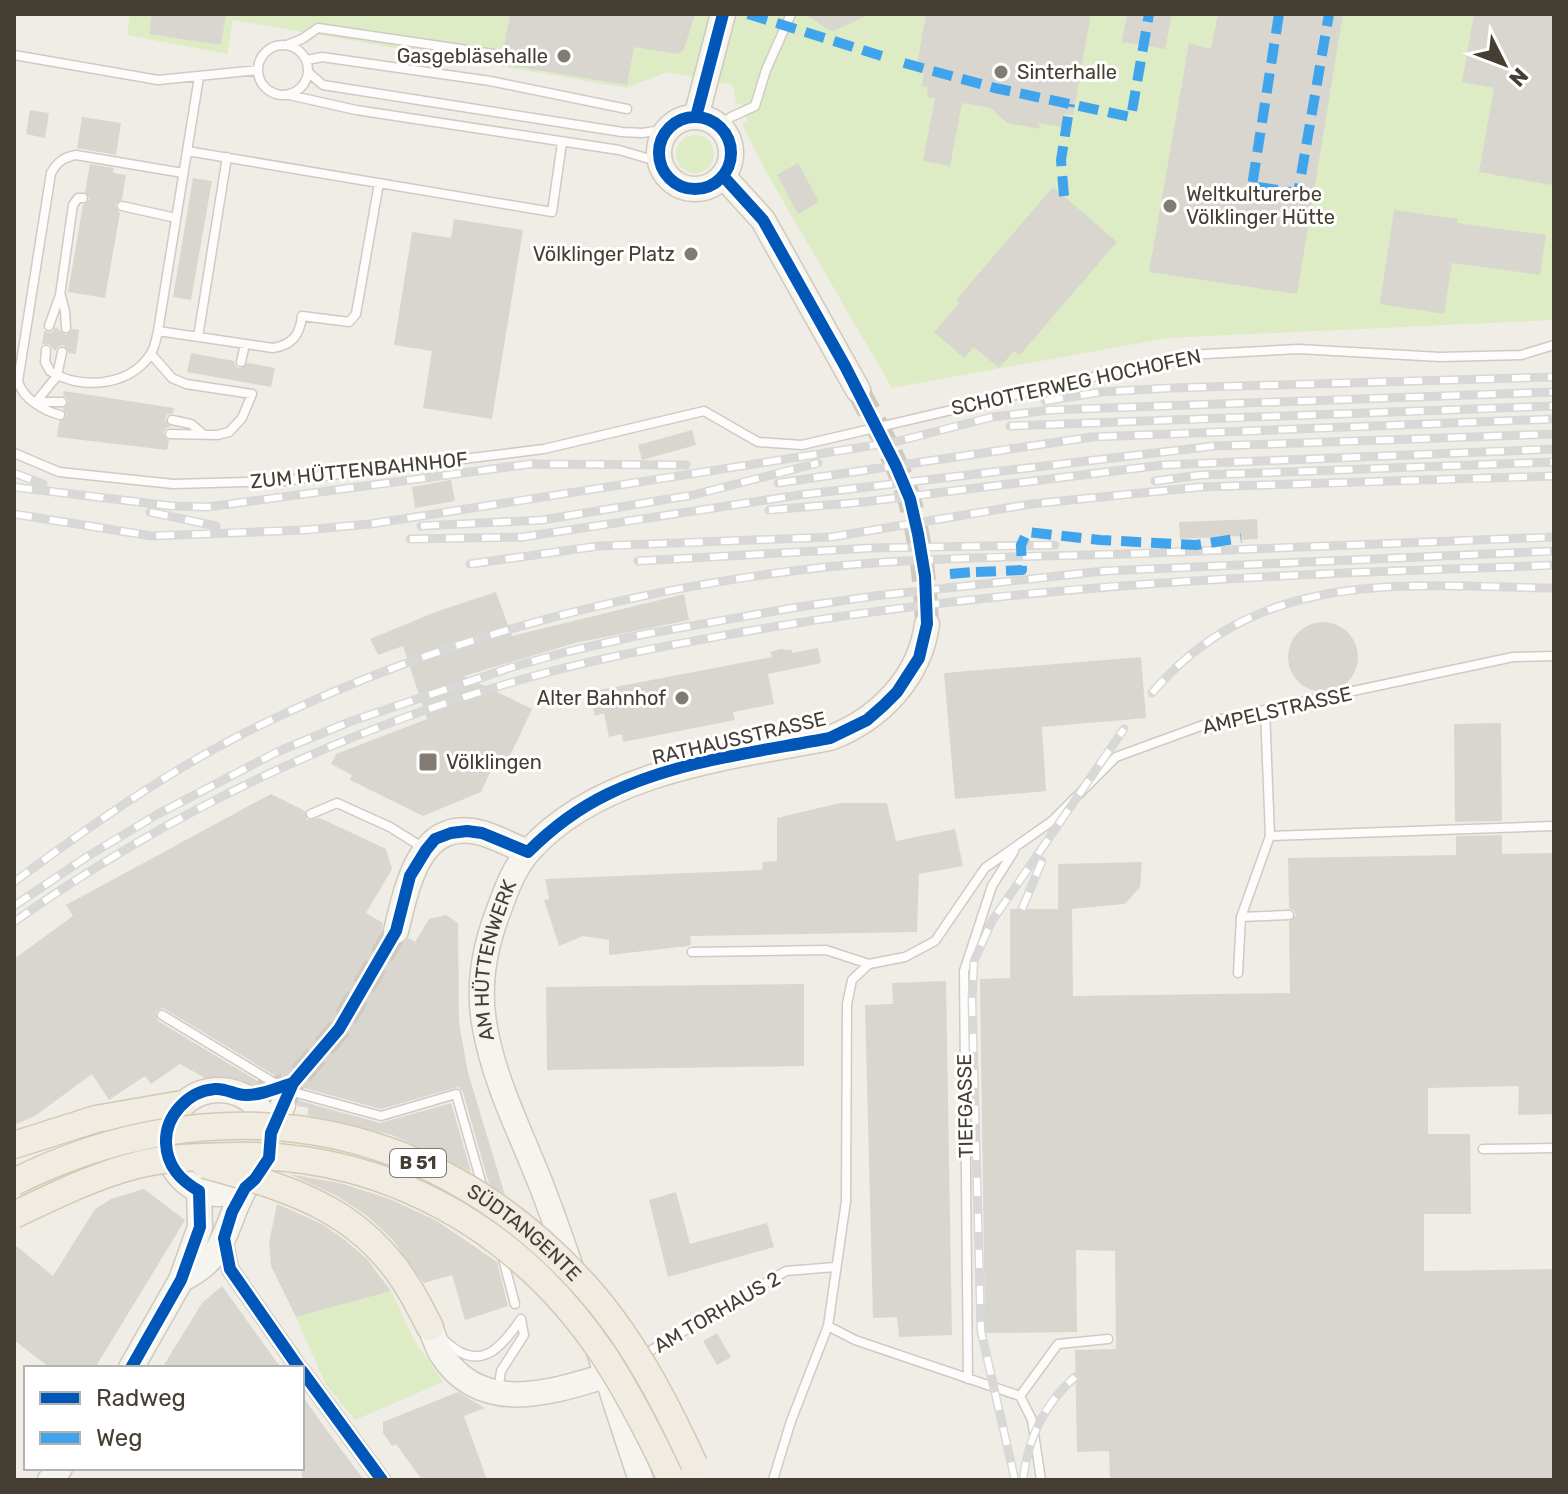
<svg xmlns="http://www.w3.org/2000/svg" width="1568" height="1494" font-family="Rubik,sans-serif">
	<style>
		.green { fill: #ddecc4 }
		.building { fill: #d9d6cf }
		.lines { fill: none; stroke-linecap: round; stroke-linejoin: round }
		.secondary-tunnel { stroke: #cecac2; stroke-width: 24; stroke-dasharray: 24 12; stroke-linecap: butt }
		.lane-casing { stroke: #cecbc4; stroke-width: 11 }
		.street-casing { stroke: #cecbc4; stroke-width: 19 }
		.secondary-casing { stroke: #cfcabd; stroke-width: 27 }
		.primary-casing { stroke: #d3c9b3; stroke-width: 29 }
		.lane { stroke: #fdfcfb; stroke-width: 8 }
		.street { stroke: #fdfcfb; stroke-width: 16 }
		.secondary { stroke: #f6f4ee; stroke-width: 24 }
		.primary { stroke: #f1ece2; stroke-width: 26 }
		.rail-casing { stroke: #d8d8d7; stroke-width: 9 }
		.rail { stroke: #fff; stroke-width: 6; stroke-dasharray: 18; stroke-linecap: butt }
		.primary-bridge-casing { stroke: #d3c9b3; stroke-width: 29; stroke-linecap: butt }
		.primary-bridge { stroke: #f1ece2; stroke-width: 26 }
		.quiet { stroke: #3fa4eb; stroke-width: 10; stroke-dasharray: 20 10; stroke-linecap: butt }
		.cycleway-casing { stroke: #fff; stroke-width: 17 }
		.cycleway { stroke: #0057b8; stroke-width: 12 }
		.poi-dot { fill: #817b72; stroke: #fff; stroke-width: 3 }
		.labels { text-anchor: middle; stroke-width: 6; stroke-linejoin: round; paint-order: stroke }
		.shield { fill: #fff; stroke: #7d7870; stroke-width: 2 }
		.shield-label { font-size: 18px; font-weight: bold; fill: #453e33 }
		.poi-label { font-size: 20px; fill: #453e33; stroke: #fff; text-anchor: end }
		.street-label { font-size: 20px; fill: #453e33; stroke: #fff }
	</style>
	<rect width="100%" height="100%" fill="#f0ede6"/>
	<path class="green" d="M130,14h1424v306l-387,18 -275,50 -123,-211 -27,-53 5,-4 -6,-16h-5l-3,-19 -66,-13 -40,16 -394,-68 -6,34 -100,-19z
		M676 154a19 19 0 1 1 38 0a19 19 0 1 1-38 0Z
		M391,1291l23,49 29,42 -88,38 -30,-37 -29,-66z"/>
	<path class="building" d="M152,14h74l-5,31 -72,-11z
		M510,14h185l-11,35 -6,5 -44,-7 -7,38 -126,-21z
		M806,14h64l-36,17 -6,-1z
		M926,14h165l-18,101 -8,-1 -3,13 -24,-4 3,6 -34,-6 -16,-15 -29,-5 -12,63 -27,-5 12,-63 -8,-1 1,-10 -6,-1 2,-13 -8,-2z
		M1127,14h45l-7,35 -43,-7z
		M1218,14h125l-46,280 -148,-22 40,-229 22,6z
		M1474,14h80v155l-3,16 -72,-13 15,-84 -32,-6z
		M30,110l19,3 -4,25 -19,-4z
		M82,117l39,6 -5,32 -39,-7z
		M798,163l21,39 -21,12 -21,-39z
		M90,164l24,4 -1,5 13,2 -4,24 -7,6 5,8 -15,85 -37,-6 15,-87 7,-6 -5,-7z
		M193,178l19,3 -21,119 -18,-3z
		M1053,187l64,55 -97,113 -6,-4 -15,17 -25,-21 -10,11 -30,-26 25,-29 -3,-3z
		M1394,210l64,9 -1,4 89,12 -6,40 -88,-12 -8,51 -64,-10z
		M454,219l69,11 -31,189 -69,-11 9,-57 -38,-6 18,-113 39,6z
		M56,327l10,8 7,-6 6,1 -3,24 -7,-1 -5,-8 -5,1 -4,5 -6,-7h-7l2,-13 7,2z
		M191,353l43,8 2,6 4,2 8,-6 27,5 -4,19 -84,-15z
		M64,391l110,17 -1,5 -6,2 -2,4 6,8 -5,1 -3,5 6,8 -2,9 -110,-13 2,-15 8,-6 -4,-7 6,-8 -6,-6z
		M692,430l4,15 -54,15 -4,-15z
		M451,480l4,21 -40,7 -3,-21z
		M1257,519l1,20 -17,1v-4l-61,3 -1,-17z
		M496,592l16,44 172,-42 5,26 -114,23 -111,33 68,33 -24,51 -15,6 -12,26 -58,24 -73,-36 2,-5 -21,-11 5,-10 91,-35 -24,-73 -25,9 -8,-16 68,-28z
		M1288 657a35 35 0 1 1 70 0a35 35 0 1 1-70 0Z
		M818,648l3,15 -53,11 6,30 -41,8 2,8 -112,22 -1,-8 -13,3 -5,-24 -9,3 -6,-24 183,-35 -2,-5 10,-3 12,1v3z
		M1141,657l5,61 -104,9 4,64 -91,8 -11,-126z
		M1501,723l1,98 -47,1 -1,-98z
		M271,794l34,17 2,9 13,-2 66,31 6,20 -26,44 17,10 -2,11 5,8 13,4 10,-8 6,4 14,-23 17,-4 12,8 1,100 9,50 37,122 -16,-11 -26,-92 -5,-5 -77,22 -92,-25 -126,-76 -7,4 2,9 118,71 -8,11 -11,-1 -34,-14 -43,-24 -29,20 -6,-8 -36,24 -17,-26 -57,42 -21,9v-166l59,-43 -7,-11z
		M840,803h47l9,38 59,-12 8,37 -44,8 -2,58 -227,4 1,9 -3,1 -79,9v-15l-26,-4 -24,10 -15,-46 5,-1 -4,-20 217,-9 1,-8 14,-1v-43z
		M1502,835v19l52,-1v261l-36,1 1,-29 -91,2v46h42l1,80h-47v57l130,-2v211h-444l-1,-29 -32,1 -2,-102 41,-1 -1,-98 -39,-1 1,82 -92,1 -5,-354 30,-1v-69h48v-45l84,-2 -2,25 -15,17 -55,5h2l1,87 217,-3 -1,-71 7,-7 -2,-4 -5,-3 -1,-50 168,-3v-19z
		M946,981l6,354 -53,2 -2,-20 -24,1 -8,-313 28,-1 -1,-21z
		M804,984v82l-257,4 -1,-83z
		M297,1100l83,23 71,-20 20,69 -79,-37 -85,-20 2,-7 -11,-2z
		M289,1174l51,9 50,16 47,22 60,41 11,44 -43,14 -13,-45 -28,8 -33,-45 -25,-23 -29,-19z
		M144,1189l41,31 -90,148h-45l-36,-28v-96l39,32 42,-67 16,-10z
		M676,1192l14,52 77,-21 7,24 -106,30 -19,-77z
		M277,1204l45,20 23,16 22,19 24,32 -95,26 -25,-51 -2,-23z
		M222,1286l59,82h-119l40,-65z
		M717,1333l14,24 -14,8 -14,-24z
		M458,1392l27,16 -21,8 23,64h-65l-26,-36 -4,2 -9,-13v-11z
		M302,1395l23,33 39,52h-62z"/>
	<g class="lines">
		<path class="secondary-tunnel" d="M858,390c18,36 41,73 52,112 11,40 15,80 17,122
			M261,1092l32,-9
			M283,1105l10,-22 46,-54 57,-98"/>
		<defs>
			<path id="lane" d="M258 70a25 25 0 1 1 50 0a25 25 0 1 1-50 0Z
				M287,45l15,-6 16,-11 176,26
				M14,55l144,25 100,-10
				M307,60l15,-3 168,24 137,28
				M309,73l14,12 299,47 20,1 27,-4
				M289,95l67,15 263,40 41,12
				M719,126l12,-9 24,-11 11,-36 25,-56
				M187,151l365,61 10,-69
				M122,206l54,12
				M61,296l4,15 1,17
				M49,326l11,-31 13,-90 5,-7h5
				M158,331l115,17c19,-3 27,-13 29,-32l47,6 7,-8 23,-131
				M198,337l29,-180
				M46,350l-1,12 5,9c29,19 79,16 100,-16 5,-7 6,-16 8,-24l41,-254
				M151,354l21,24 14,6 66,10 -10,24 -13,14 -12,3 -47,-1
				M241,362l4,-18
				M36,402l21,-26 5,-24
				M37,402h25
				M60,415c-16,-4 -38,-17 -42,-34l33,-208c6,-11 13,-16 25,-18l107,18
				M172,420l19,4 11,9
				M14,453l45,19 114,12 110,-3 261,-32 160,-38 54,31 44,3 385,-90 112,-6 141,8 81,-2 33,-10
				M1265,710l5,126 284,-10
				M311,814l26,-11 53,24 35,22
				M1241,917l48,-2
				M692,952l134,-2 43,14
				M1238,973l3,-56 29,-81
				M162,1015l124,75 95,26 75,-22 28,98
				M1483,1149l71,-1
				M502,1255l13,49
				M828,1326l27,14 165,56
				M445,1341c34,32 55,9 76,-22
				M643,1355l143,-84 49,-4
				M968,1379l-4,-408 28,-85 22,-35
				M498,1391l3,-20 23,-36 -3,-16
				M1020,1396l38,-52 50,-5
				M1020,1396l12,24 9,60
				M773,1480l18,-59 37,-95 18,-125 1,-197 5,-24 17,-16 36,-7 30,-16 50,-73 67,-47 64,-64 101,-37 296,-63 41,-1"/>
			<path id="street" d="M224,1238l6,31 69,99
				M302,1371l80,109"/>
			<g id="secondary">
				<path d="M696,117l27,-103"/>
				<circle cx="695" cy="153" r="36"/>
				<path d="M723,176l40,44 95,170"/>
				<path d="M396,931c11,-44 23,-115 86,-98 16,5 31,13 46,19"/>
				<circle cx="219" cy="1142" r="52"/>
				<path d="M271,1133l12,-28"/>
				<path d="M181,1280c48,-24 41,-50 64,-92"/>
				<path d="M430,1327c4,9 7,20 12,28 39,60 108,38 163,21"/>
				<path d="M131,1368l50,-88 19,-53 -1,-36"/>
				<path d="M50,1480l10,-12"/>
				<path id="s1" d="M641,1480c-33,-97 -62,-197 -99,-293 -21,-54 -49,-107 -58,-165 -6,-36 0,-72 13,-107 8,-22 16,-46 32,-64 71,-80 202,-94 301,-113 50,-19 90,-61 97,-114"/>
			</g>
			<path id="primary" d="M14,1145l82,-26 86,-15
				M419,1306l11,21"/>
		</defs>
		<use href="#lane" class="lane-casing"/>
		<use href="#street" class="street-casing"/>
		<use href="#secondary" class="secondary-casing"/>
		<use href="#primary" class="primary-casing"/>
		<use href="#lane" class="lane"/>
		<use href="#street" class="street"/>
		<use href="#secondary" class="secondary"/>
		<use href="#primary" class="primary"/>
		<defs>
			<path id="rail" d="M1045,401l56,-9 70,-4 383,-11
				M1010,426l544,-20
				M14,473l29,11
				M1155,481l46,-6 353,-13
				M778,483l314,-46 462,-18
				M14,487l158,19 35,1 323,-43 156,1
				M769,510l94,-8 300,-37 391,-16
				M150,512l66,14
				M14,514l138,22 152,-6 66,-6 525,-82 97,-25 58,-7 504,-18
				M421,526l121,-6 151,-25 125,-32
				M410,539l113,-2 276,-42 415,-49 340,-12
				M638,561l233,-13 184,-3
				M470,564l129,-18 232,-9 200,-33 170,-17 353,-11
				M1152,693c108,-127 254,-107 402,-105
				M14,882c80,-59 162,-117 253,-160 173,-84 368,-134 559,-155 99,-10 200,-10 299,-13 143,-6 286,-11 429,-17
				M14,906l74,-50 70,-42 119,-62 72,-30 160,-54 57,-16 74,-17 152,-27 82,-12 230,-25 450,-20
				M1022,909l20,-48
				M14,922c152,-108 321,-188 499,-240 70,-21 142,-34 213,-47 183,-33 368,-50 554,-59 91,-5 183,-7 274,-11
				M1015,1480l-34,-149 -9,-331 2,-39 18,-40 132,-192
				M1023,1480c5,-41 20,-75 52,-103"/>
		</defs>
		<use href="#rail" class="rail-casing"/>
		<use href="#rail" class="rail"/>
		<defs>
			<g id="primary-bridge">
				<path d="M205,1165c95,26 166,48 214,141"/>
				<path id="s2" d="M14,1182c199,-99 412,-68 565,97 50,53 85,120 115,185"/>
				<path d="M14,1215c40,-19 80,-39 123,-50 32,-8 64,-8 96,-9 153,-4 288,74 372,201 24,37 44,76 63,116"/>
			</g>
		</defs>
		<use href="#primary-bridge" class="primary-bridge-casing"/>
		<use href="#primary-bridge" class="primary-bridge"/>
		<path class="quiet" d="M748,14l137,43
			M1279,14l-27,172 46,7 31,-179
			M904,63l91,25 136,29 18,-103
			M1064,196l-3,-36 9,-56
			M976,572l46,-2 -1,-25 6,-13 73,8 96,5 45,-7
			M950,574l23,-2"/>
		<defs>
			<path id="cycleway" d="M696,117l27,-103
				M659 153a36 36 0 1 1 72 0a36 36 0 1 1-72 0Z
				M131,1368l50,-88 19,-53 -1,-36c-19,-11 -32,-25 -33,-48 -1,-27 22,-52 49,-54 11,-1 20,6 30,6 15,1 34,-8 48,-12
				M299,1368l-69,-99 -6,-31 8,-26 13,-24 10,-9 14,-21 2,-25 22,-50 46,-54 57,-98 14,-55 16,-26 9,-11 16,-6 16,-2 15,2 46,19c23,-23 51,-44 80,-58 68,-33 149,-42 222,-56l37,-18 17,-15 13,-13 22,-34 8,-34 -2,-48 -7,-42 -8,-35 -14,-33 -51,-100 -82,-146 -40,-44
				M302,1371l80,109"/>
		</defs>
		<use href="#cycleway" class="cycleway-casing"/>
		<use href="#cycleway" class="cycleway"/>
	</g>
	<g class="poi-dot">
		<circle cx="564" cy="56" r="8"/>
		<circle cx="1001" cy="72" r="8"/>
		<circle cx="1170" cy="206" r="8"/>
		<circle cx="691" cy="254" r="8"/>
		<circle cx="682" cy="698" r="8"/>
		<rect x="418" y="752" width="20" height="20" rx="4"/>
	</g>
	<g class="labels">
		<rect class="shield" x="390" y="1149" width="56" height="28" rx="6"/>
		<g class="shield-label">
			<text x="418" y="1169">B 51</text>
		</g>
		<g class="poi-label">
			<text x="548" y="63">Gasgebläsehalle</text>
			<text x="1017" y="79" text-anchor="start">Sinterhalle</text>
			<text x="1186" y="201" text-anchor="start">Weltkulturerbe<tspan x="1186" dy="23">Völklinger Hütte</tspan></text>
			<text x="675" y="261">Völklinger Platz</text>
			<text x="666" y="705">Alter Bahnhof</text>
			<text x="446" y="769" text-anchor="start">Völklingen</text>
		</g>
		<g class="street-label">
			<text transform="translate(1076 382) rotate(-12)" y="7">SCHOTTERWEG HOCHOFEN</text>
			<text transform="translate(359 470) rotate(-6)" y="7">ZUM HÜTTENBAHNHOF</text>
			<text transform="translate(1277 710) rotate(-13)" y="7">AMPELSTRASSE</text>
			<text transform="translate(739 738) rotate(-13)" y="7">RATHAUSSTRASSE</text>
			<text dy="7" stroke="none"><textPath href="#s1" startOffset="548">AM HÜTTENWERK</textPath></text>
			<text transform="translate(965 1106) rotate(-91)" y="7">TIEFGASSE</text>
			<text dy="7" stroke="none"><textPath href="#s2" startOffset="546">SÜDTANGENTE</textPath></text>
			<text transform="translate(717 1312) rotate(-30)" y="7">AM TORHAUS 2</text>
		</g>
	</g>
	<rect width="1568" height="1494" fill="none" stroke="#453e33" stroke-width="32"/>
	<rect x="24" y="1366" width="280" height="104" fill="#ffffff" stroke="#b5b2ad" stroke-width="2"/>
	<rect x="40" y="1392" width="40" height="12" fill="#0057b8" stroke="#b5b2ad" stroke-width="2"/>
	<text x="96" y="1406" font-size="24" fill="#453e33">Radweg</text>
	<rect x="40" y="1432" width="40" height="12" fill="#3fa4eb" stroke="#b5b2ad" stroke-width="2"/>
	<text x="96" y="1446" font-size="24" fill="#453e33">Weg</text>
	<g transform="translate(1504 64) rotate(132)" stroke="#ffffff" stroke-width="6" paint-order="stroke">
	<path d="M0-6L14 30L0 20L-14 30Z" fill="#453e33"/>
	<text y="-12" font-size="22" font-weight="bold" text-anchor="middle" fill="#453e33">N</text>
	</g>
</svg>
